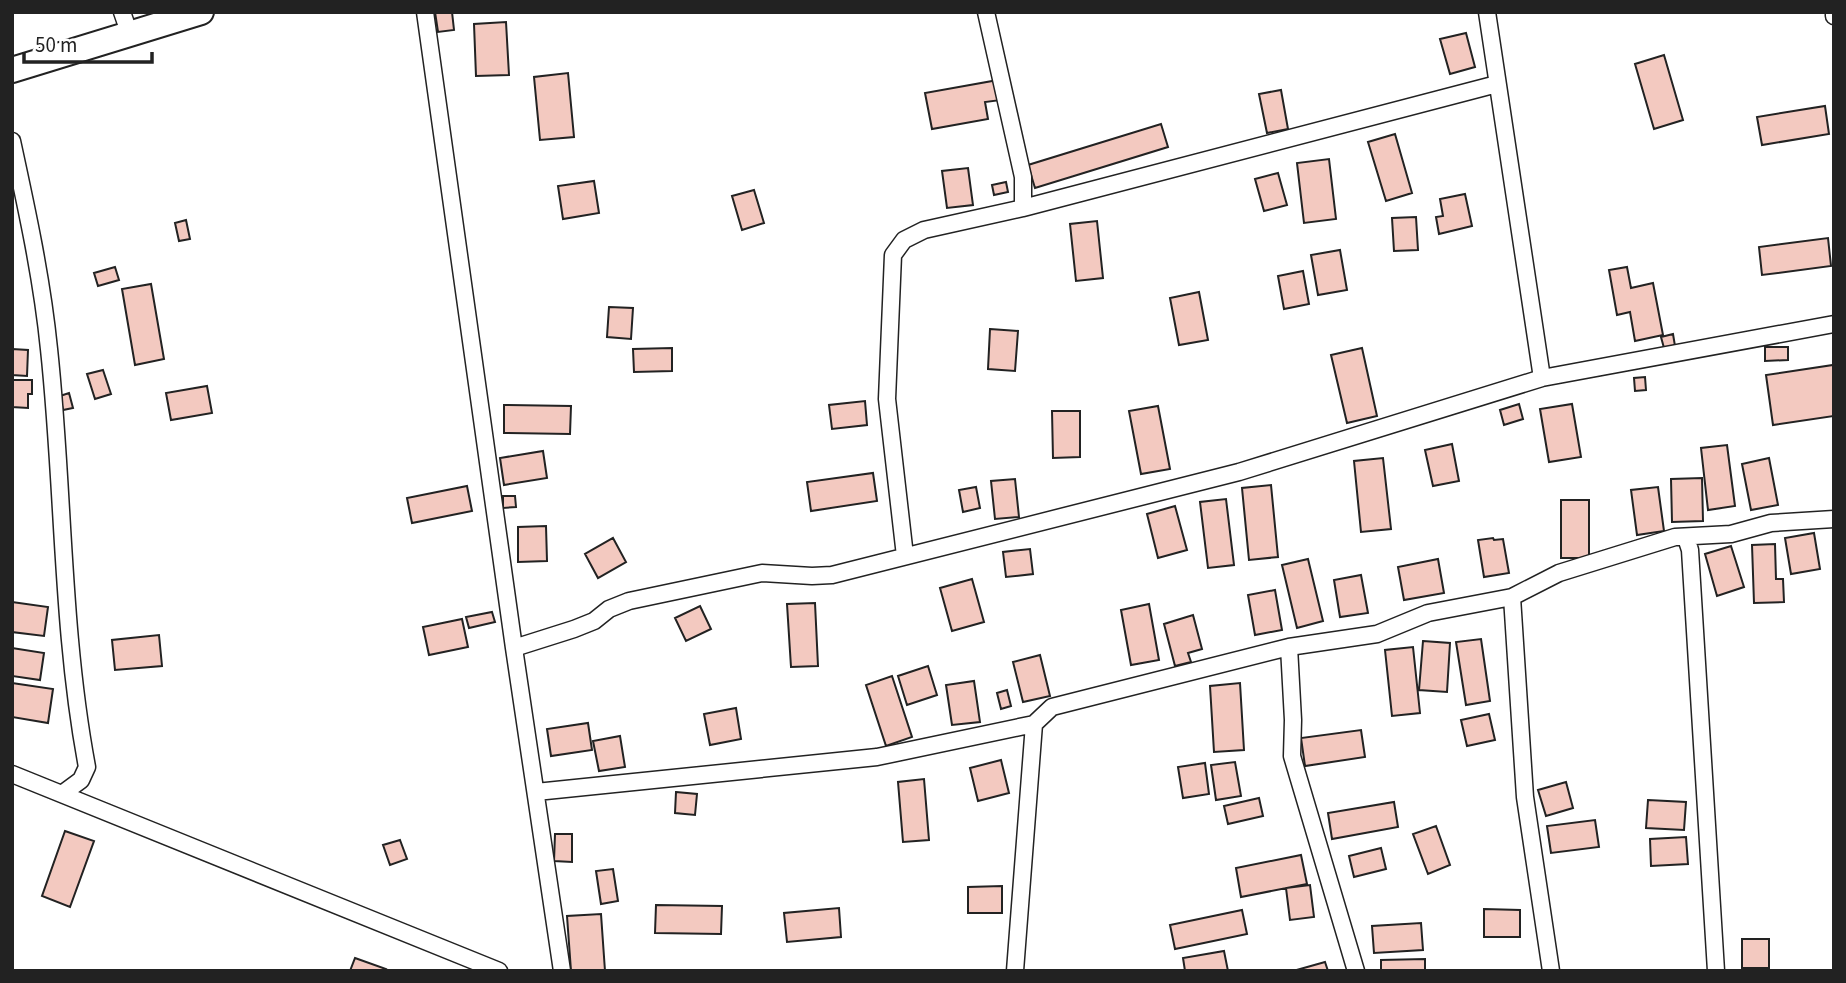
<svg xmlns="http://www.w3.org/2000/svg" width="1846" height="983" font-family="'Source Sans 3',sans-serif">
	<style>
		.building { fill: #f3c9c0; stroke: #222; stroke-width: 2 }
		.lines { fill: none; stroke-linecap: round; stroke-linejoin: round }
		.minor-casing { stroke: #222; stroke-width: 19 }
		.primary-casing { stroke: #222; stroke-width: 28 }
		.minor { stroke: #fff; stroke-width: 16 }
		.primary { stroke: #fff; stroke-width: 24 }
	</style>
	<rect width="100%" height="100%" fill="#fff"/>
	<path class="building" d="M435,12h17l2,18 -16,2z
		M506,22l3,53 -33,1 -2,-52z
		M1466,33l9,34 -25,7 -10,-35z
		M1664,55l19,65 -29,9 -19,-65z
		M568,73l6,64 -34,3 -6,-63z
		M998,80l3,20 -16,2 3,17 -56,10 -7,-36z
		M1281,90l7,39 -21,4 -8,-39z
		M1825,106l4,28 -67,11 -5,-28z
		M1161,124l7,23 -133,41 -7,-23z
		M1395,134l17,59 -26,8 -18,-59z
		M1329,159l7,60 -32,4 -7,-60z
		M968,168l5,37 -26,3 -5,-37z
		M1278,173l9,32 -23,6 -9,-32z
		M594,181l5,32 -36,6 -5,-33z
		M1006,182l2,10 -14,3 -2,-10z
		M754,190l10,33 -22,7 -10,-34z
		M1465,194l7,32 -33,8 -3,-17 7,-1 -3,-17z
		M1416,217l2,33 -24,1 -2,-33z
		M186,220l4,19 -11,2 -4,-18z
		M1097,221l6,57 -27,3 -6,-57z
		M1828,238l3,28 -69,9 -3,-28z
		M1340,250l7,40 -29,5 -7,-40z
		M115,267l4,13 -21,6 -4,-13z
		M1627,267l4,21 22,-5 10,52 -28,6 -5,-29 -13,3 -8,-45z
		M1303,271l6,33 -25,5 -6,-33z
		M151,284l13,75 -29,6 -13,-76z
		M1199,292l9,48 -29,5 -9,-47z
		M609,307l24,1 -2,31 -24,-2z
		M990,329l28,2 -3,40 -27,-2z
		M1673,334l2,12 -11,2 -3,-11z
		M1765,347h23v13l-23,1z
		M672,348v23l-38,1 -1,-23z
		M1362,348l15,68 -30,7 -16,-68z
		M12,349l16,1 -1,26 -15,-1z
		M1833,365l1,51 -61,9 -7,-50z
		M103,370l8,24 -16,5 -8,-25z
		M1645,377l1,13 -11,1 -1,-13z
		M12,380h20v14h-4v14l-16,-1z
		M207,386l5,27 -41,7 -5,-27z
		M69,393l4,15 -10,2 -3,-14z
		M865,401l2,24 -35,4 -3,-24z
		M1519,404l4,15 -19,6 -4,-15z
		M1572,404l9,53 -32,5 -9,-53z
		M504,405l67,1 -1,28 -66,-1z
		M1158,406l12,63 -29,5 -12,-63z
		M1052,411h28v46l-27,1z
		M1452,444l7,37 -26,5 -8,-36z
		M1727,445l8,61 -27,4 -7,-62z
		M543,451l4,27 -43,7 -4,-27z
		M1383,458l8,71 -30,3 -7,-71z
		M1769,458l9,47 -27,5 -9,-46z
		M873,473l4,28 -66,10 -4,-29z
		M1702,478l1,43 -31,1 -1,-43z
		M1015,479l4,38 -24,2 -4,-38z
		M1271,485l7,72 -29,3 -7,-72z
		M467,486l5,25 -60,12 -5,-25z
		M976,487l4,21 -17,4 -4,-22z
		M1658,487l6,44 -27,4 -6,-45z
		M503,496h12l1,11 -13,1z
		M1226,499l8,66 -26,3 -8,-66z
		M1561,500h28v58h-28z
		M1175,506l12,44 -29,8 -11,-44z
		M546,526l1,35 -29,1v-35z
		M1814,533l6,36 -29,5 -6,-36z
		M613,538l13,24 -28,16 -13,-24z
		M1493,538l1,2 9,-1 6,34 -25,4 -6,-37z
		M1775,544l1,35h7l1,23 -30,1 -2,-58z
		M1731,546l13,41 -27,9 -12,-42z
		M1030,549l3,25 -27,3 -3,-25z
		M1308,559l15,62 -26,7 -15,-63z
		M1438,559l6,34 -40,7 -6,-33z
		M1361,575l7,38 -28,4 -6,-37z
		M972,579l12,43 -32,9 -12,-43z
		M1275,590l7,40 -27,5 -7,-40z
		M12,602l36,5 -4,29 -32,-4z
		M815,603l3,63 -27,1 -4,-63z
		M1149,604l10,56 -28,5 -10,-55z
		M700,606l11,23 -25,12 -11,-23z
		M492,612l3,10 -26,6 -3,-11z
		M1193,615l9,34 -14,4 3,9 -16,4 -11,-42z
		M462,619l6,28 -39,8 -6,-28z
		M159,635l3,31 -47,4 -3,-30z
		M1481,639l9,62 -24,4 -10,-63z
		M1423,641l27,2 -3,49 -28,-2z
		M1413,647l7,66 -28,3 -7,-66z
		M12,648l32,5 -4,27 -28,-4z
		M1040,655l10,41 -27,6 -10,-40z
		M928,666l9,29 -30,10 -9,-29z
		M892,676l20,61 -26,9 -20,-61z
		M974,681l6,41 -28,3 -6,-40z
		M12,683l41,6 -5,34 -36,-6z
		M1240,683l4,67 -30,2 -4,-66z
		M1007,690l4,16 -10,3 -4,-16z
		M736,708l5,31 -31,6 -6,-31z
		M1489,714l6,26 -28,6 -6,-26z
		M588,723l4,27 -41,6 -4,-27z
		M1361,730l4,27 -60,9 -4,-28z
		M620,736l5,31 -26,4 -6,-30z
		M1001,760l8,33 -31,8 -8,-33z
		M1235,762l6,34 -25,4 -5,-35z
		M1205,763l4,31 -26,4 -5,-31z
		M924,779l5,61 -26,2 -5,-60z
		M1566,782l7,26 -27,8 -8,-26z
		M676,792l21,2 -2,21 -20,-2z
		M1259,798l4,18 -35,8 -4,-18z
		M1648,800l38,2 -2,28 -38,-2z
		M1394,802l4,25 -66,12 -4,-26z
		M1595,820l4,27 -48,6 -4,-27z
		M1436,826l14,39 -22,9 -15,-40z
		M65,831l29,10 -24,66 -28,-11z
		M555,834h17v28l-18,-1z
		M1686,837l2,27 -37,2 -1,-27z
		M400,840l7,19 -17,6 -7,-20z
		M1381,848l5,21 -32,8 -5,-21z
		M1301,855l6,29 -66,13 -5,-29z
		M613,869l5,32 -17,3 -5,-33z
		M1310,885l4,32 -24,3 -4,-32z
		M1002,886v27h-34v-26z
		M656,905l66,1 -1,28 -66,-1z
		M839,908l2,29 -54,5 -3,-29z
		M1484,909l36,1v27h-36z
		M1242,910l5,24 -72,15 -5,-24z
		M601,914l4,57h-34l-4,-55z
		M1421,923l2,27 -49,3 -2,-27z
		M1742,939h27v29h-27z
		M1224,951l4,20h-43l-2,-13z
		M355,958l31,11 -1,2h-35z
		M1425,959v12h-44v-11z
		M1325,962l3,9h-35z"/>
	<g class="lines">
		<defs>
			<path id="minor" d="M122,12l8,23
				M425,12l89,636 48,323
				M1487,12l55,366
				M1834,12v4
				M12,141c15,69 30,138 37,208 15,139 12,280 38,418l-6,13 -19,14
				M1023,208l474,-124
				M1686,538l4,12 26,421
				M905,556l-18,-157 6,-144 11,-15 20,-10 99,-22v-31l-37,-165
				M1512,597l13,200 26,174
				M1289,647l4,73 -1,36 64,215
				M514,648l60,-19 20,-8 15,-12 20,-8 133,-28 50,3 20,-1 407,-103 303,-94 292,-54
				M12,774l487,197
				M536,792l341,-35 157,-33
				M1015,971l19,-247 18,-17 237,-60 88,-13 51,-21 84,-16 47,-24 116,-36 56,-3 40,-11 63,-4"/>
			<path id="primary" d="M12,70l189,-58"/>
		</defs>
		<use href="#minor" class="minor-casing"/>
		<use href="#primary" class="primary-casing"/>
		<use href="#minor" class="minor"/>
		<use href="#primary" class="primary"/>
	</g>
	<rect width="1846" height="983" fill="none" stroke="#222222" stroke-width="28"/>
	<path d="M24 52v10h128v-10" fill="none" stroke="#222222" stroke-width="3.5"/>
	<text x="35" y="52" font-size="21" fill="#222222" stroke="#ffffff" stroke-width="5" paint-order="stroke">50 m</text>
</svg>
